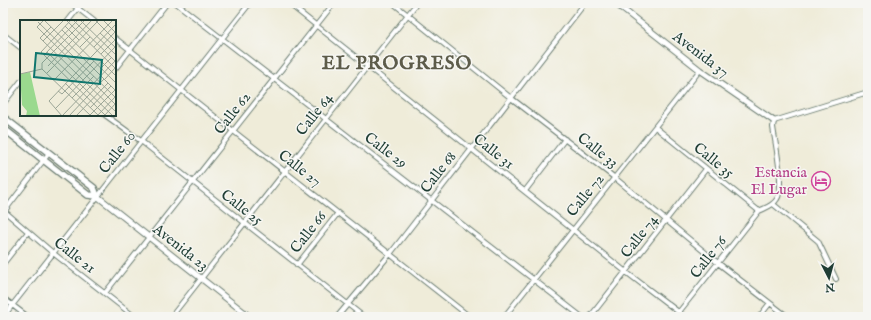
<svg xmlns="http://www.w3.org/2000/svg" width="871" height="320" font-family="'IM FELL English',serif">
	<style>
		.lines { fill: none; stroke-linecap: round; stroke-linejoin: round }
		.minor-casing { stroke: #687a6e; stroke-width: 6 }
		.tertiary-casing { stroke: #687a6e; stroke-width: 7 }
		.secondary-casing { stroke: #687a6e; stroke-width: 8 }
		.minor { stroke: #fff; stroke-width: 4 }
		.tertiary { stroke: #fff; stroke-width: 5 }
		.secondary { stroke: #fff; stroke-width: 5.5 }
		.labels { text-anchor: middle; stroke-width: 3; stroke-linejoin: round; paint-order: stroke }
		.street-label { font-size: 15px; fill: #1f3d34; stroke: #f6f6f2 }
		.hotel-label { font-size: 15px; fill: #b23c85; stroke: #f6f6f2; text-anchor: end }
		.district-label { font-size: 19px; font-weight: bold; letter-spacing: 1px; fill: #5d5c4a; stroke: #f6f6f2 }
		.inset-road { fill: none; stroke: #9ca697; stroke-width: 1 }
		.view { fill: #0f766e; fill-opacity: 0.15; stroke: #0f766e; stroke-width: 2 }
		.inset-edge { fill: none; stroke: #1f3d34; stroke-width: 2 }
	</style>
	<rect width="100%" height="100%" fill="#f6f6f2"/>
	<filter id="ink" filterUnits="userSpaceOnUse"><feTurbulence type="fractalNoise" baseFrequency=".025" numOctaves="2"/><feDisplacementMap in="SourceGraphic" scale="8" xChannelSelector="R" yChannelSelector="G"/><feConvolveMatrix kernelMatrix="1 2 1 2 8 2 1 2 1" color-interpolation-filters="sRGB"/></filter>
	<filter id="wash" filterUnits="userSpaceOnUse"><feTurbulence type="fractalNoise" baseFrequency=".012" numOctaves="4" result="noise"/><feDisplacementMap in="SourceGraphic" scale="16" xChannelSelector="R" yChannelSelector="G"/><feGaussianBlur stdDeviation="0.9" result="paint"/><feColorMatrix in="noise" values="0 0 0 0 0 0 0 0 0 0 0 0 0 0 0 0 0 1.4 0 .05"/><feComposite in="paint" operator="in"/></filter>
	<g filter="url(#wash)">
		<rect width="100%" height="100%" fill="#efecd9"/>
	</g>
	<g filter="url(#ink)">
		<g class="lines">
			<defs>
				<path id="minor" d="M71,3l23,18
					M176,3l406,314
					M288,3l338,269 59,45
					M393,3l118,95 104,80 103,85 70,54
					M68,21l14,-18
					M3,34l18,14
					M115,38l355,279
					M115,69l52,-66
					M3,104l18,-23
					M105,115l36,26 223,176
					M655,127l104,84
					M525,191l40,-52
					M773,204l45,37 18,38
					M3,210l50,43 82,64
					M3,213l46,-60
					M3,264l25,-32
					M297,265l41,-52
					M105,293l229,-290
					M3,298l25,19
					M3,317l247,-314
					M171,317l246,-314
					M337,317l53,-63 195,-251
					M504,317l196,-247
					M590,317l116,-148
					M675,317l84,-106c6,-3 14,-5 18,-12 8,-12 -2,-57 -4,-72l1,-6 94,-29
					M759,317l11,-14"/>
				<path id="tertiary" d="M615,3l85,67 74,51
					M97,196l153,121"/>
				<path id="secondary" d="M3,117l91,71 3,8 -9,-1 -85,-67"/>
			</defs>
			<use href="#minor" class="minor-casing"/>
			<use href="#tertiary" class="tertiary-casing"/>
			<use href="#secondary" class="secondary-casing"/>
			<use href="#minor" class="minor"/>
			<use href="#tertiary" class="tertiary"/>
			<use href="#secondary" class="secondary"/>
		</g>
	</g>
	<defs>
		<symbol id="hotel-ring" viewBox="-11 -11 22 22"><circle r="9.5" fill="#f6f6f2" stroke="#d1479c" stroke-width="1.5"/><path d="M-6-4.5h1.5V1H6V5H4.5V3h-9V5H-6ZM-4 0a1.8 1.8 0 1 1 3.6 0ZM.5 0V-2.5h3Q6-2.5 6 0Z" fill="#d1479c"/></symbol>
	</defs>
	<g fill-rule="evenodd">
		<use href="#hotel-ring" x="810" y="170" width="22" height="22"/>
	</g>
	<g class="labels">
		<g class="street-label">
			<text transform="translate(701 54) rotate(37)" y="5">Avenida 37</text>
			<text transform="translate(232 113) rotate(-52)" y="5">Calle 62</text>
			<text transform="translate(314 114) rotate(-52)" y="5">Calle 64</text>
			<text transform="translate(386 150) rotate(37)" y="5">Calle 29</text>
			<text transform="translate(598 150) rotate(38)" y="5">Calle 33</text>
			<text transform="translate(494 151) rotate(38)" y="5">Calle 31</text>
			<text transform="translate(117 152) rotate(-52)" y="5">Calle 60</text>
			<text transform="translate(714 160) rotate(39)" y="5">Calle 35</text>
			<text transform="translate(300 168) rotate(38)" y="5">Calle 27</text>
			<text transform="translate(438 172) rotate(-52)" y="5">Calle 68</text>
			<text transform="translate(585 195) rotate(-51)" y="5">Calle 72</text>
			<text transform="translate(242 207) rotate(38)" y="5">Calle 25</text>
			<text transform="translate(308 232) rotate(-52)" y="5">Calle 66</text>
			<text transform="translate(639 236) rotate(-52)" y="5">Calle 74</text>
			<text transform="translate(181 247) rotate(38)" y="5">Avenida 23</text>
			<text transform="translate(75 255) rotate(38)" y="5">Calle 21</text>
			<text transform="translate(708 257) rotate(-52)" y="5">Calle 76</text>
		</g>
		<g class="hotel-label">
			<text x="807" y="177">Estancia<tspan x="807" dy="17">El Lugar</tspan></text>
		</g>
		<g class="district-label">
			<text x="397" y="69">EL PROGRESO</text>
		</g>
	</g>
	<g transform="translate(20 20)">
		<rect width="96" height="96" fill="#efecd9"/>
		<path d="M10,52l10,44h-14l1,-5 -5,-6 -2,-31z" fill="#9ad98e"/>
		<path class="inset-road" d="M46,0l50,49M51,0l-30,32 65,64M53,0l43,42M60,0l36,35M75,0l21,21M83,0l12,12M18,2l78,76M45,6l14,14M31,7l-11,11 76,74M42,10l54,53M80,13l16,15M23,21l21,-21M60,27l10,-10M74,27l22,-23M27,32l66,64M81,34l15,-15M24,35l34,-35M79,39l17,17M28,46l44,-46M22,49l49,47M22,49v-6l43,-43M74,49l-50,-49 -7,7 79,78M74,49l22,22M80,49l12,-12M27,53l52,-53M0,54l22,-5M85,59l10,-11M34,60l59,-60M45,63l34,33M38,71l4,3 32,-33M52,78l22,-22M29,81l13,15 54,-56M29,81l67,-70M70,88l21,-22M35,89l61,-63M70,95l25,-25M49,96l35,-37M56,96l32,-33M77,96l19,-20M84,96l12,-13"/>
		<path class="view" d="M16,33l66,7 -2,24 -66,-7z"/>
		<rect width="96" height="96" class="inset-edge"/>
	</g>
	<rect width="871" height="320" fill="none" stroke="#f6f6f2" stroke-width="16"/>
	<g transform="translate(829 278) rotate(174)" stroke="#f6f6f2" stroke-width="3" paint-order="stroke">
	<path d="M0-3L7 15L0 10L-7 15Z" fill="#1f3d34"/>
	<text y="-6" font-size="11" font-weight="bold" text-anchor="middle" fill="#1f3d34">N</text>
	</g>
</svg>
